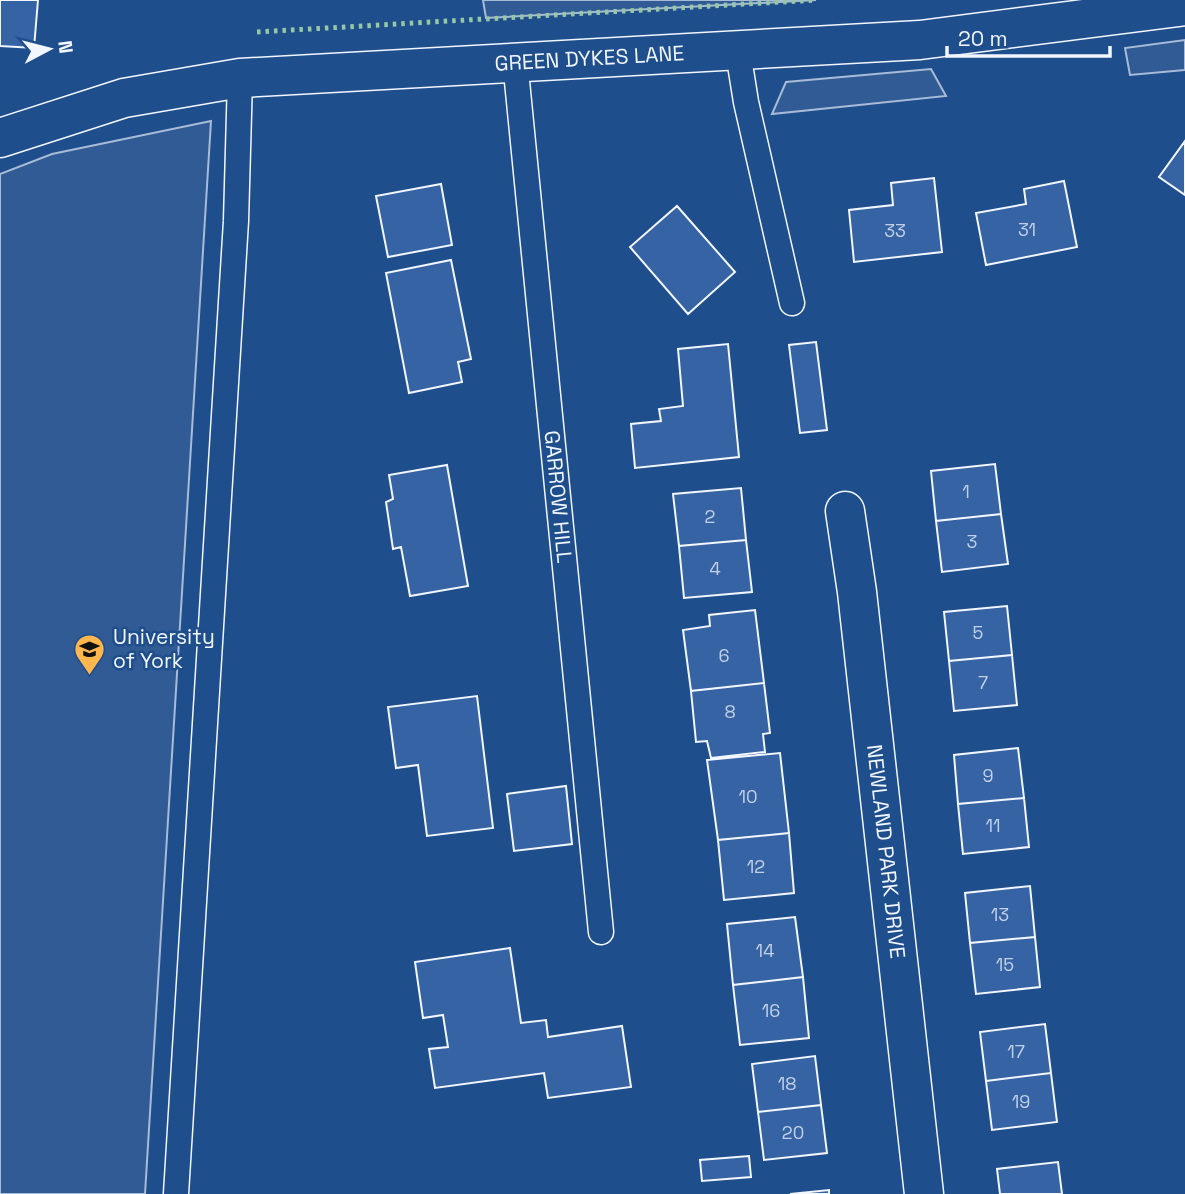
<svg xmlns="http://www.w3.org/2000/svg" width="1185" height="1194" font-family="'Space Grotesk',sans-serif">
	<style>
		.built { fill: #305b95; stroke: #a8bbd7; stroke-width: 2 }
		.building { fill: #3563a3; stroke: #f2f6ff; stroke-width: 2 }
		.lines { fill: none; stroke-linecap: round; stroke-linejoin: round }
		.service-casing { stroke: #f2f6ff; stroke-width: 27 }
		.minor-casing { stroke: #f2f6ff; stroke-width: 41 }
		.tertiary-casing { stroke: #f2f6ff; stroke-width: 41 }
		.service { stroke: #1f4e8c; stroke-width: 24 }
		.minor { stroke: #1f4e8c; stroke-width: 38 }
		.tertiary { stroke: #1f4e8c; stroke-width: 38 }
		.hedge { stroke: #97c8a6; stroke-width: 5; stroke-dasharray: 3.5 5; stroke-linecap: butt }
		.labels { text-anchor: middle; stroke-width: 5; stroke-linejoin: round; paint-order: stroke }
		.number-label { font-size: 18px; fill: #c3d1e8 }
		.street-label { font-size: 21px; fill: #f2f6ff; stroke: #1f4e8c }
		.poi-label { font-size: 21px; fill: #f2f6ff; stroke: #1f4e8c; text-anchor: start }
	</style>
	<rect width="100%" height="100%" fill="#1f4e8c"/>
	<path class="built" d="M483,0h333l-330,18z
		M1185,40v30l-55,5 -5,-27z
		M931,69l15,27 -174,18 14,-32z
		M211,121l-66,1073h-145v-1020l52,-20z"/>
	<path class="building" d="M0,0h38l-4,48 -34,-2z
		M1185,141v54l-26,-18z
		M934,178l8,74 -88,10 -5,-52 44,-5 -2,-22z
		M1064,181l13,66 -91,18 -10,-52 50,-9 -2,-15z
		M441,184l11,61 -64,12 -12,-61z
		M677,206l58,66 -47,42 -58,-67z
		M451,260l20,99 -13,3 4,20 -53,11 -23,-120z
		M816,342l11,88 -27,3 -11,-88z
		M728,344l11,113 -104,11 -4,-44 30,-3 -2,-12 24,-3 -5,-57z
		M995,464l6,50 -65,7 -5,-50z
		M447,465l21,121 -58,10 -9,-49 -8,2 -7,-47 7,-3 -4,-24z
		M741,488l5,52 -67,6 -6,-52z
		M1001,514l7,50 -66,8 -6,-51z
		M746,540l6,52 -68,6 -5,-52z
		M1007,606l5,49 -63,6 -5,-49z
		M755,610l9,73 -73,8 -8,-61 27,-4 -1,-11z
		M1012,655l5,50 -63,6 -5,-50z
		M764,683l6,50 -7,1 2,18 -54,6 -4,-17 -11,1 -5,-51z
		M477,696l16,132 -66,8 -9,-71 -22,3 -8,-61z
		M1018,748l6,50 -66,6 -4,-49z
		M780,753l9,80 -71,7 -11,-80z
		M566,786l6,58 -58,7 -7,-57z
		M1024,798l5,49 -66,7 -5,-50z
		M789,833l5,60 -70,7 -6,-60z
		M1030,886l5,51 -65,6 -5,-50z
		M795,917l8,60 -70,8 -6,-61z
		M1035,937l5,50 -64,7 -6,-51z
		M510,948l11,75 25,-3 2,17 74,-11 9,61 -83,11 -4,-25 -109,15 -6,-39 19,-2 -5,-32 -20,3 -8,-56z
		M803,977l6,61 -69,7 -7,-60z
		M1045,1024l6,49 -65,8 -6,-49z
		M815,1056l6,49 -63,7 -6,-48z
		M1051,1073l6,49 -65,8 -6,-49z
		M821,1105l6,48 -63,7 -6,-48z
		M749,1156l2,21 -49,4 -2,-21z
		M1058,1162l4,32h-62l-3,-25z
		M829,1190v4h-39z"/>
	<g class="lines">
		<defs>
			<g id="service">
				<path d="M738,52l8,50 46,201"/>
				<path id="s1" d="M515,61l86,871"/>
				<path d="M176,1194l60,-973 4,-143"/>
			</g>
			<g id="minor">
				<path id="s2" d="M845,511l12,81 67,602"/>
			</g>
			<g id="tertiary">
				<path id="s3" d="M0,138l124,-40 116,-20 680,-38 265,-34"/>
			</g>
		</defs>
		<use href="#service" class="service-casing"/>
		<use href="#minor" class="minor-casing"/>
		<use href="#tertiary" class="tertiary-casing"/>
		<use href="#service" class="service"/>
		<use href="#minor" class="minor"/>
		<use href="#tertiary" class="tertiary"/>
		<path class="hedge" d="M257,32l559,-32"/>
	</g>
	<defs>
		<symbol id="university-pin" viewBox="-11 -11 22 30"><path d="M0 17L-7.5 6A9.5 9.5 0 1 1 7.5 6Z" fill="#ffb74d" stroke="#1f4e8c"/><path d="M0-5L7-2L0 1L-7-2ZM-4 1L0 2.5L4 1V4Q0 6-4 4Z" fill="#111"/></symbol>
	</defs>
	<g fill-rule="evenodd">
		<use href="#university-pin" x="72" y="632" width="35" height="47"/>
	</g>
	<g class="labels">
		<g class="number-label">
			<text x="1027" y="236">31</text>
			<text x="895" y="237">33</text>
			<text x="966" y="498">1</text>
			<text x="710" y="523">2</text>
			<text x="972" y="548">3</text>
			<text x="715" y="575">4</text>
			<text x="978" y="639">5</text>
			<text x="724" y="662">6</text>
			<text x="983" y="689">7</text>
			<text x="730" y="718">8</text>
			<text x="988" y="782">9</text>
			<text x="748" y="803">10</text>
			<text x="993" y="832">11</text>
			<text x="756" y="873">12</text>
			<text x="1000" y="921">13</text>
			<text x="765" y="957">14</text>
			<text x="1005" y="971">15</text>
			<text x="771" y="1017">16</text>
			<text x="1016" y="1058">17</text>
			<text x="787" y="1090">18</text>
			<text x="1021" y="1108">19</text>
			<text x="793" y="1139">20</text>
		</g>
		<g class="street-label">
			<text dy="7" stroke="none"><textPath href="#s3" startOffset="598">GREEN DYKES LANE</textPath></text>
			<text dy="7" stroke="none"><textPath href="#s1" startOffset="438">GARROW HILL</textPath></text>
			<text dy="7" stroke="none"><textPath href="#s2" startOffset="343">NEWLAND PARK DRIVE</textPath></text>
		</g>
		<g class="poi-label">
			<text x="113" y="644">University<tspan x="113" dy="24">of York</tspan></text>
		</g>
	</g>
	<g transform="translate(49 49) rotate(83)" stroke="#1f4e8c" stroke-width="5" paint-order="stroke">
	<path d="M0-5L12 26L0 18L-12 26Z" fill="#f2f6ff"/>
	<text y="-10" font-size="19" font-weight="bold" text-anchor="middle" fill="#f2f6ff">N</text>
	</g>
	<path d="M947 46v10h163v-10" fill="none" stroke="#f2f6ff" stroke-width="3.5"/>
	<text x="958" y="46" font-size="21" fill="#f2f6ff" stroke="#1f4e8c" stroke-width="5" paint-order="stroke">20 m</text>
</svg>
